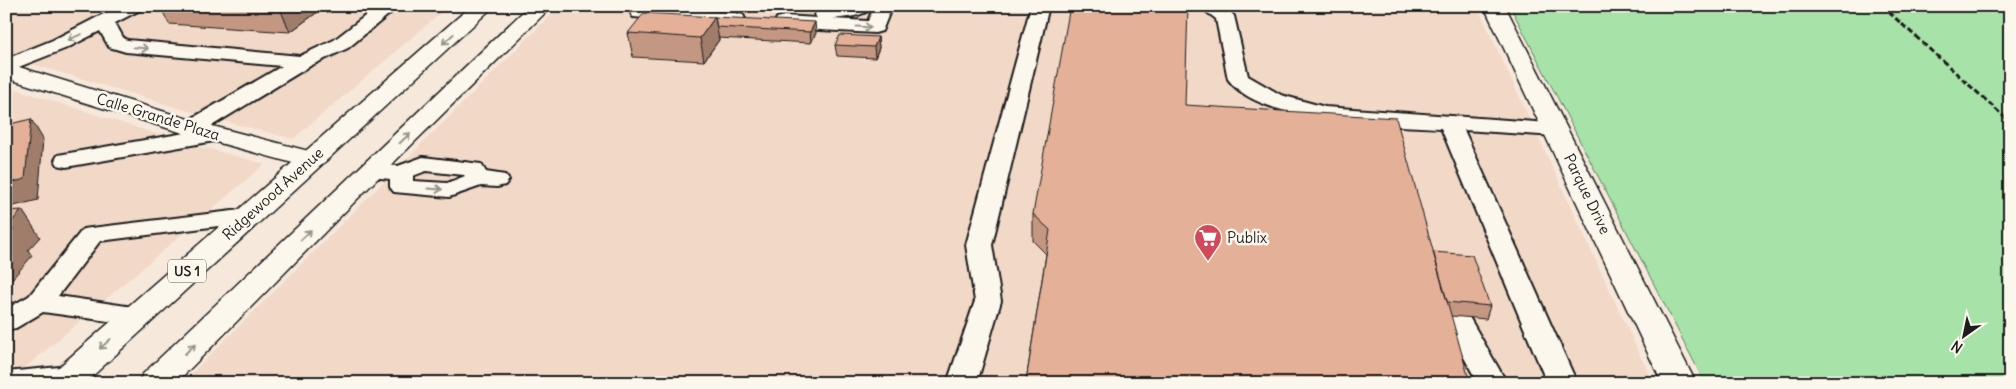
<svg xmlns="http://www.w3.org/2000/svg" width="2016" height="389" font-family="Delius,sans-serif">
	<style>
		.built { fill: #f1d8c7 }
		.green { fill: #a7e2a8; stroke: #627f62 }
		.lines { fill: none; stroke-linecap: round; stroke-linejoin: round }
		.service-casing { stroke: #1c1c1c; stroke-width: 4 }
		.minor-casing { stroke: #1c1c1c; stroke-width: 3 }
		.primary-casing { stroke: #1c1c1c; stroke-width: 3 }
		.service { fill: #fbf7ec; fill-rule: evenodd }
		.minor { fill: #fbf7ec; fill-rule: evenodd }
		.primary { fill: #fbf7ec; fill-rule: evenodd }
		.rail { stroke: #1c1c1c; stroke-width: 3; stroke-dasharray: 6 3; stroke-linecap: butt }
		.wall { fill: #c49782; stroke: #1c1c1c }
		.shaded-wall { fill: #a07b6a; stroke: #1c1c1c }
		.building { fill: #e4b097; stroke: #1c1c1c }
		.oneway { stroke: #97948e }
		.labels { text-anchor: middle; stroke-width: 5; stroke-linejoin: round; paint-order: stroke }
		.shield { fill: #fbf7ec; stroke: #5f5e5a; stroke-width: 1 }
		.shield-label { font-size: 14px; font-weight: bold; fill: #1c1c1c }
		.street-label { font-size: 15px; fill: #1c1c1c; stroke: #fbf7ec }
		.poi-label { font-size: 15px; fill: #1c1c1c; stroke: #fbf7ec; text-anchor: start }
	</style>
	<rect width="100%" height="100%" fill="#f6e9db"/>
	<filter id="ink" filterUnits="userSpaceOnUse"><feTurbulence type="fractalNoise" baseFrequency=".02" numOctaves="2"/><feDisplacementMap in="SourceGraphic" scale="10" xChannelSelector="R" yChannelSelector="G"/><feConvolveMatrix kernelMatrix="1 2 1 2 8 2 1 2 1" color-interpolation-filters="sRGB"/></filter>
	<g filter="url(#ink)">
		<path class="built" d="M6,6h443l-156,133 -81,-21 -206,-62z
			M560,6h917l176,377h-1471z
			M6,86l166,53 93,25 -258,219z"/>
		<path class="green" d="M1510,6h500v377h-305z"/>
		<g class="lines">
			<defs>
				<path id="service" d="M119,6h24l-3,4 -25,13 9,16 4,1 172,16 34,-16 44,-34h21l-51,42 -38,18 -105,64 7,-2 8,2 3,5 -3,5 -154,27 -8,-2 -3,-5 3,-5 127,-22 -4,-5 3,-5 98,-57 -156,-14 -17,-5 -9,-16 -33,17 -61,24v-13l47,-19z
					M844,6h29c-8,11 -28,11 -40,13l35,2 6,-15h18l-10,25 -7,2 -91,-5 -7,-2 -2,-4 2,-4 7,-2 33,2 -2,-3 2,-4z
					M1031,6h18l-57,239 9,56 -24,82h-30l28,-82 -9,-56z
					M1199,6c13,0 27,-2 35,10l14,60 33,19 44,12 238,17 3,5 -3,5 -8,2 -91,-6 113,253h-30l-106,-255c-50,-3 -182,-4 -213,-49l-12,-60z
					M640,7l96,6 7,2 2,4 -2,4 -7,2 -103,-8 -2,-4 2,-4z
					M423,157l58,7 5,8 19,3 4,5 -4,5 -8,2 -16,-1 -32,11 -55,-5 -4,-5v-8l-28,-3 -4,-5 4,-5 8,-2 28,2zM426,171l38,4 1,1 -18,7 -34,-2v-5z
					M249,209l9,2 3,5 -3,5 -158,20 -42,55 89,13 4,7 -4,7 -10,2 -94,-13 -27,16 -10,2v-21l23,-13 54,-67z
					M1432,288l25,8 50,87h-29l-41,-75 -14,-5 -4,-6 4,-6z
					M70,366l10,3 5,7 -4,7h-75v-11z"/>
				<path id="minor" d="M1484,6h21l191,377h-34z
					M6,63l195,60 119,31 4,6 -4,6 -9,2 -128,-35 -177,-55z"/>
				<path id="primary" d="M471,6h23l-409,377h-39l5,-9z
					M529,6h23l-173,171 -203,206h-38l5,-9z"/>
			</defs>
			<use href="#service" class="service-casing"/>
			<use href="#minor" class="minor-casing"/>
			<use href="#primary" class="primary-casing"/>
			<use href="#service" class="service"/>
			<use href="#minor" class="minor"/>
			<use href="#primary" class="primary"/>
			<path class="rail" d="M1882,6l128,116"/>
		</g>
		<path class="wall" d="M160,6h166l-36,26 -121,-8z
			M714,17l102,16 -5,10 -93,-5 1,2 -15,21 -71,-4 -5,-24z
			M878,37l1,11 -4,10 -38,-2 -2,-11z
			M1185,105l248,147 57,54 -4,13 -35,-3 -425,65 20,-127 -13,-13v-27z"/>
		<path class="shaded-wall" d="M287,6h39l-36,26 -9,-21z
			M715,17l4,23 -15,21 -4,-23z
			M815,22l1,11 -5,10 -1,-11z
			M878,37l1,11 -4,10 -1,-11z
			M31,119l12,20 -5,61 -32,8v-24z
			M22,210l18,27 -12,13 4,6 -26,30v-58z"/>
		<path class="building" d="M213,6h74l-6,5z
			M1070,6h118l-3,99 211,13 74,265h-464v-3l20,1 24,-151 -17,-16z
			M644,13l71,4 -15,21 -72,-5z
			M714,17l101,5 -5,10 -93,-5 -2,-10z
			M840,35l38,2 -4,10 -39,-2z
			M31,119l-6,60 -19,5v-59z
			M22,210l-16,18v-17z
			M14,229l-8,8v-7z
			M1433,252l39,3 18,51 -43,-4z"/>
		<defs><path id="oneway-shaft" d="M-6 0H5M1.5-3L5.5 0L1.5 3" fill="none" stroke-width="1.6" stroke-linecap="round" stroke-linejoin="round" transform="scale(1.25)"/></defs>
		<g class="oneway">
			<use href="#oneway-shaft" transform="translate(864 27) rotate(4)"/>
			<use href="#oneway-shaft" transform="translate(75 37) rotate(155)"/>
			<use href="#oneway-shaft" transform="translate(448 39) rotate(138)"/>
			<use href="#oneway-shaft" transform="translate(141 48) rotate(5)"/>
			<use href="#oneway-shaft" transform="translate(405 138) rotate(-44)"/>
			<use href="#oneway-shaft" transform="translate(435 189) rotate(4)"/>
			<use href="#oneway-shaft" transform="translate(306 235) rotate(-45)"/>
			<use href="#oneway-shaft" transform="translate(105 344) rotate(138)"/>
			<use href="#oneway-shaft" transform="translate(190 349) rotate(-45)"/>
		</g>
	</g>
	<defs>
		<symbol id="supermarket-pin" viewBox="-11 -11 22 30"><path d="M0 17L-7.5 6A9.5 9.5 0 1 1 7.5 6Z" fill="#d1495b" stroke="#fbf7ec"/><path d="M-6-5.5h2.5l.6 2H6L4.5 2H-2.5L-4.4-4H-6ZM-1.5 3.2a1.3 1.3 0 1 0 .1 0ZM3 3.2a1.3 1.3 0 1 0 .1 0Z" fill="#fff"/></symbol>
	</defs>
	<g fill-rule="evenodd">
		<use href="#supermarket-pin" x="1192" y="222" width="32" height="43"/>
	</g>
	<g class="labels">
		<rect class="shield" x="168" y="259.5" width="38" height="23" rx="4"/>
		<g class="shield-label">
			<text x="187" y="276">US 1</text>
		</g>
		<g class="street-label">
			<text transform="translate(158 117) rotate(17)" y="5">Calle Grande Plaza</text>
			<text transform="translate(273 194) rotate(-42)" y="5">Ridgewood Avenue</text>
			<text transform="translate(1587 194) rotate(64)" y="5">Parque Drive</text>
		</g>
		<g class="poi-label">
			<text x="1227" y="243">Publix</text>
		</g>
	</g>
	<rect width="2016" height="389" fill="none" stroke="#fbf7ec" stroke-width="25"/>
	<rect x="12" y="12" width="1991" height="364" fill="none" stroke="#1c1c1c" stroke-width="2" filter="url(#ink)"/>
	<g transform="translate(1964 336) rotate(213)" stroke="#fbf7ec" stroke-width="4" paint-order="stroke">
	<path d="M0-4L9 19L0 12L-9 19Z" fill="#1c1c1c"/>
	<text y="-8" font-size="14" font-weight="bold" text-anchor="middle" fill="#1c1c1c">N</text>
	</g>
</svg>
